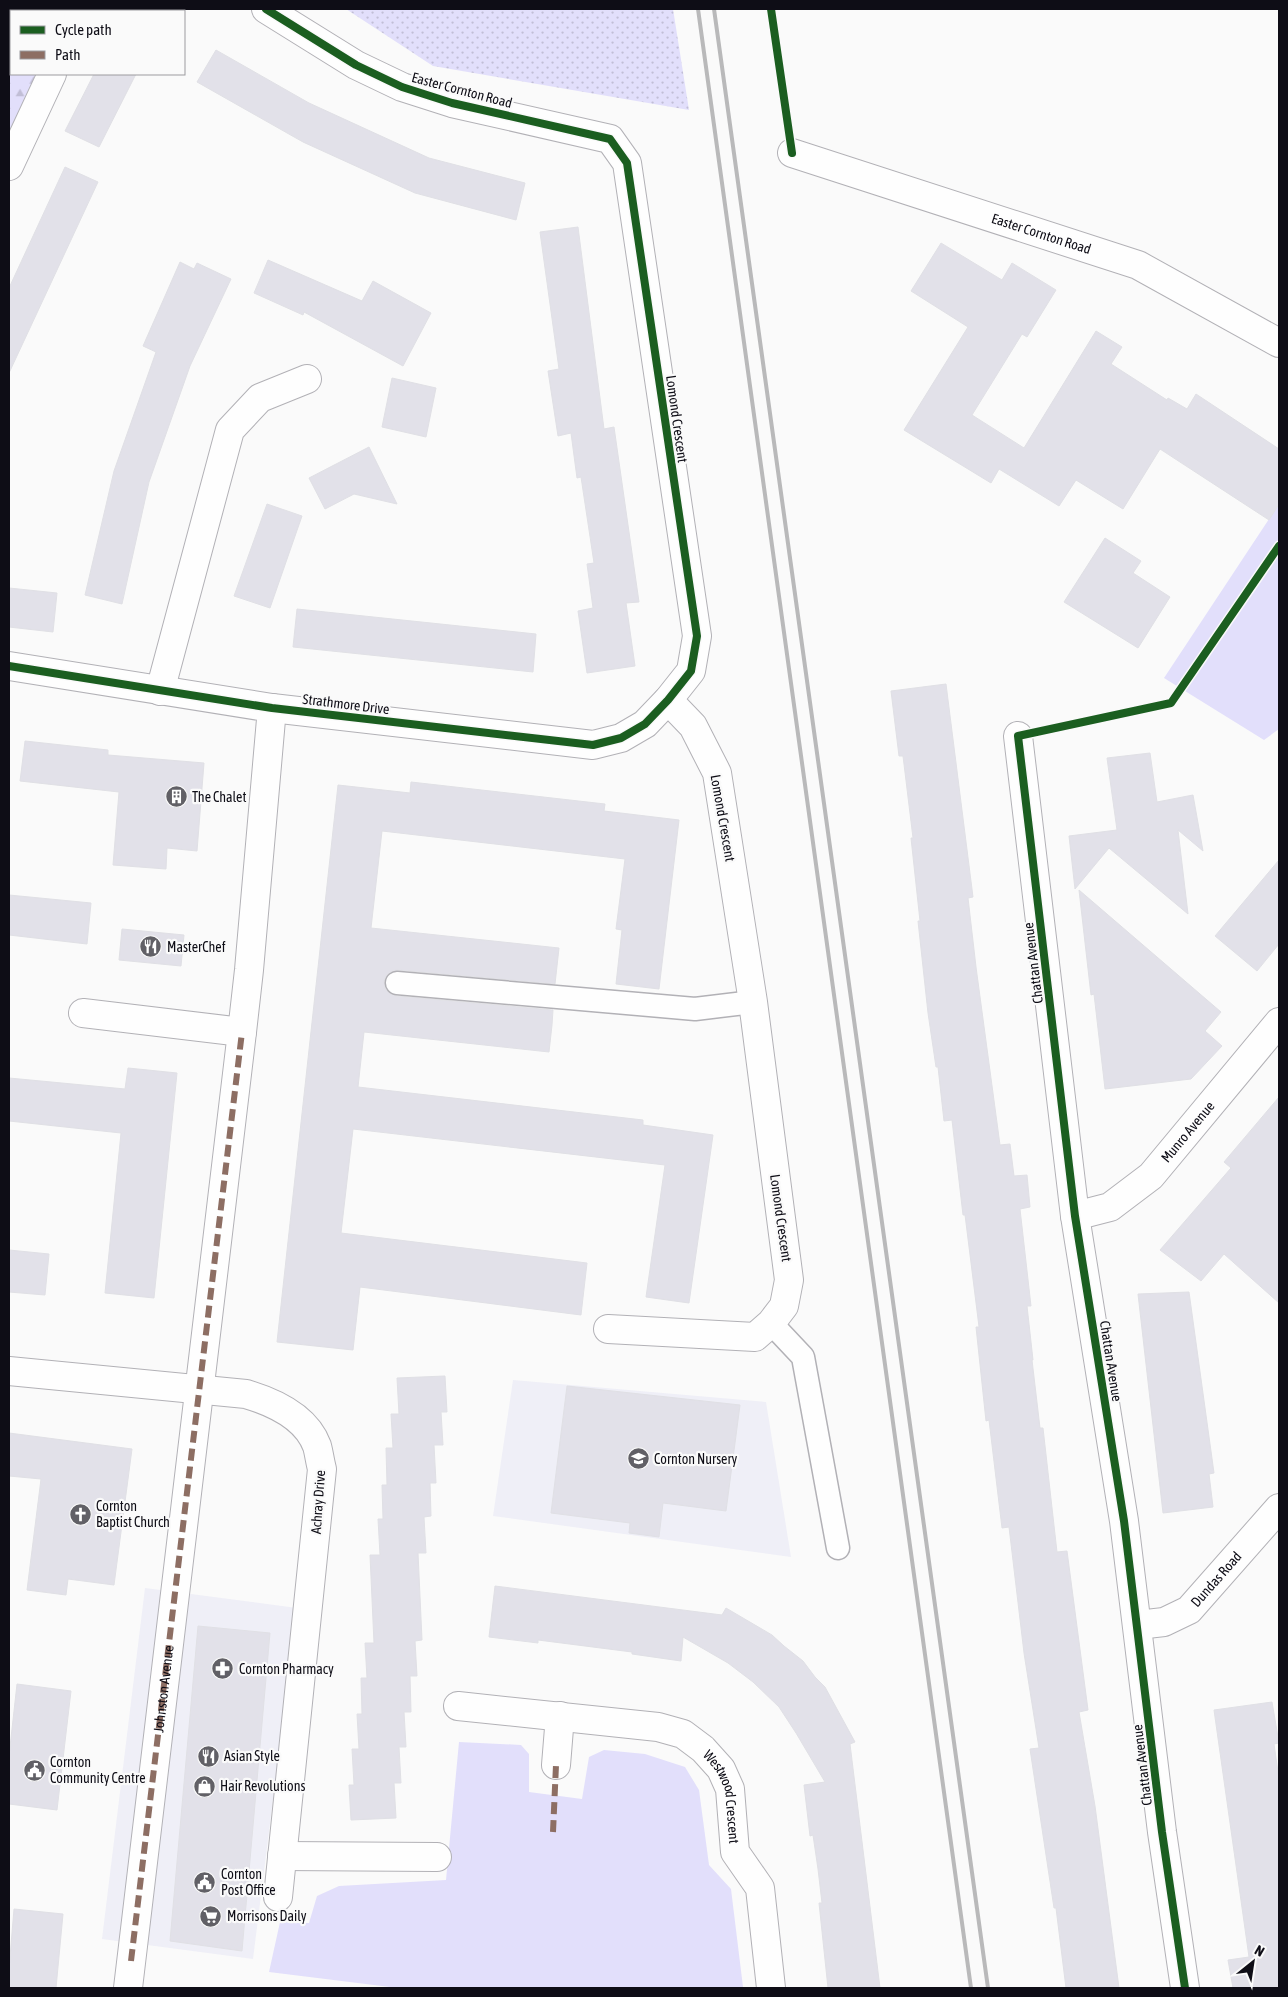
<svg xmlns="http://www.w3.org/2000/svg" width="1288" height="1997" font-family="'Asap Condensed',sans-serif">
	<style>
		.built { fill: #efeff7 }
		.grass { fill: url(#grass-dots) }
		.forest { fill: url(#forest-firs) }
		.green { fill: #e2dffb }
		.building { fill: #e2e1e9; stroke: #e0e0e5 }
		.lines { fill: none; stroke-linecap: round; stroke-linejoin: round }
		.lane-casing { stroke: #b2b1b6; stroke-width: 25 }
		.street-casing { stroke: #b2b1b6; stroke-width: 30 }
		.lane { stroke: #fefefe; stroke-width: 22 }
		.street { stroke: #fefefe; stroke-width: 28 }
		.rail { stroke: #b9b9ba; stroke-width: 4 }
		.quiet { stroke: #8d6e63; stroke-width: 6; stroke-dasharray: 12 6; stroke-linecap: butt }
		.cycleway-casing { stroke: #fafafa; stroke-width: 11 }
		.cycleway { stroke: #1b5e20; stroke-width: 8 }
		.labels { text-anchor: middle; stroke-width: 4.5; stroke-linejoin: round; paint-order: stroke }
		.street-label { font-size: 14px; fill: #0e0d16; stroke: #fafafa }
		.poi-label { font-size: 14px; fill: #0e0d16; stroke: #fafafa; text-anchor: start }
	</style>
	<defs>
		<pattern id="grass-dots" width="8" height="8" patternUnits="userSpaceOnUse" patternTransform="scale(1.25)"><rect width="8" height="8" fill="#e2dffb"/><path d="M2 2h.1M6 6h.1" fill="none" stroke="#c1bed6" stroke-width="1.8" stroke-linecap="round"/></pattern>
		<pattern id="forest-firs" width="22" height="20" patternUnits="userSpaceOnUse" patternTransform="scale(1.25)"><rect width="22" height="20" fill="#e2dffb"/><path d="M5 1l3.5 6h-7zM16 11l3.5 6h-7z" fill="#c1bed6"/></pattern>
	</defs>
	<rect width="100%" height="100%" fill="#fafafa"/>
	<path class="built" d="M513,1380l253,22 25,155 -298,-41z
		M145,1588l152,20 -44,351 -151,-20z"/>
	<path class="grass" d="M346,9h327l16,101 -256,-44z"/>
	<path class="forest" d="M9,9h57l-1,2h-54v63h28l-30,73z"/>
	<path class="green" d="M1279,504v225l-15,11 -100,-62z
		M459,1742l62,3 8,9v38l53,7 7,-42 15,-7 41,4 40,13 14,23 10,75 22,24 12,98 -345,1 -129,-16 11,-50 29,1 8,-27 22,-10 107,-6z"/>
	<path class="building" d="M216,50l93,53 120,55 96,25 -9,37 -101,-27 -112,-51 -106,-60z
		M94,74h42l-37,73 -34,-16z
		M65,167l33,15 -89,191v-85z
		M578,227l26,202 10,-2 25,175 -13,1 9,63 -48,7 -9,-62 15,-3 -6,-44 7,-1 -13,-86 -4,1 -6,-45 -13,3 -10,-65 11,-2 -19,-137z
		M941,243l61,37 10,-17 44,27 -29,47 -5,-3 -50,81 52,33 72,-117 26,16 -11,17 56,36 1,-2 19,11 9,-15 83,55v55l-10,16 -109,-71 -37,60 -47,-29 -17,26 -60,-37 -8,14 -87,-53 64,-103 -57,-36z
		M268,260l94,41 11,-20 58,32 -28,53 -99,-54 -1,3 -49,-22z
		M180,262l14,7 3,-6 34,16 -41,87 -41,116 -27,122 -37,-9 29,-124 42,-119 -13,-6z
		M392,378l44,10 -10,49 -44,-10z
		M369,447l28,57 -43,-10 -29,15 -16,-31z
		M267,504l35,12 -32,92 -36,-12z
		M1105,538l36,23 -8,12 37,24 -32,51 -74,-46z
		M9,588l48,5 -4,39 -44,-5z
		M297,609l239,25 -3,38 -240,-25z
		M946,684l27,213 -5,1 8,69 24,178 10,-1 4,32 13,-1 3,32 -10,2 11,97h-4l6,54h-1l8,68h3l14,124 10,-1 21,159 -9,2 16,94 24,182h-53l-10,-80h-2l-24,-159 9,-1 -15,-95 -15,-126 -7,1 -13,-108 -3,1 -10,-94h3l-14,-112h-2l-11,-95 -8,1 -6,-54h-2l-8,-54 -10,-92h2l-9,-83h2l-10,-82h-4l-8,-65z
		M25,741l83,9v5l96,8 -7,88 -30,-3 -1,21 -53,-4 6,-73 -99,-11z
		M1150,753l7,49 36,-7 10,56 -25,-21 10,84 -79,-66 -34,41 -6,-53 48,-6 -10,-72z
		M411,782l194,22 -1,7 75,9 -20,169 -43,-5 6,-54 -6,-1 9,-70 -243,-28 -11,97 188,20 -4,36 -157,-14 -6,1 -5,4 -3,6 1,7 4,5 7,3 157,14 -1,15 -3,27 -185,-20 -6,55 285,33v5l70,10 -24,168 -43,-6 19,-132 -312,-36 -12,104 246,30 -6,52 -221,-28 -7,63 -76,-8 61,-557 72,8z
		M1279,860v84l-22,27 -42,-35z
		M1079,890l142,122 -16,19 17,15 -31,33 -86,10 -11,-95 -3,1z
		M9,895l82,8 -4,41 -78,-9z
		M122,929l62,6 -3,31 -62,-6z
		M128,1068l49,5 -23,225 -49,-5 16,-160 -112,-12v-43l116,11z
		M1279,1097v206l-55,-49 -23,27 -41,-31 71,-82 -7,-6z
		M9,1250l40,4 -4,41 -36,-3z
		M1189,1292l25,181 -5,1 4,33 -50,6 -25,-219z
		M445,1376l2,36h-6l2,33h-9l2,38h-6l1,33 -7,1 2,36h-8l4,87 -7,1 2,35h-7l1,36h-7l2,35h-7l2,36h-7l2,35 -45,2 -2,-35h5l-2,-36h7l-2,-35h5l-1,-36h6l-2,-35h9l-4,-88h10l-2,-36h5l-1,-34h5l-1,-37h7l-2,-34h8l-2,-36z
		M567,1386l173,19 -14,106 -63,-8 -4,34 -30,-4 1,-10 -79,-10z
		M9,1433l123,16 -18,136 -46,-6 -2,16 -39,-5 14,-111 -32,-3z
		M495,1586l227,29 4,-7 46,27 12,11 19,15 12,16 10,10 30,55 -5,2 30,244h-52l-9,-85h3l-4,-34 -5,-34 -3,1 -6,-51 21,-3 -29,-49 -17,-26 -26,-25 -25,-19 -45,-26 -2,24 -49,-7v-2l-94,-12v3l-49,-6z
		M198,1626l72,7 -28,318 -72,-10z
		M17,1684l54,7 -14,119 -48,-6v-48z
		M1272,1702l7,41 -5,1 5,35v209h-46l-5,-28 21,-3 -35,-247z
		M14,1909l49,5 -7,74h-47v-19z"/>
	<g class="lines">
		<defs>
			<path id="lane" d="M397,983l298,26 58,-7
				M771,1323l32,34 35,191"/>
			<g id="street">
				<path d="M81,11l1,-2"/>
				<path id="s1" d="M792,153l346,112 141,78"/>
				<path d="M9,166l43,-92"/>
				<path d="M9,666l263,42 321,37 28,-7 24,-14 23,-24 23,-29 6,-35 -70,-473 -17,-24 -158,-36 -50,-16 -46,-22 -90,-56"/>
				<path d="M160,691l70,-261 30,-32 47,-19"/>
				<path d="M1018,736l57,480 49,305 38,311 23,156"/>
				<path d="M83,1013l159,19 7,-62 23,-262"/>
				<path id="s2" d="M1075,1216l35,-9 41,-31 128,-154"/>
				<path d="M608,1329l147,8 16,-14 13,-17 5,-26 -36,-278 -36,-229 -24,-47 -25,-26"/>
				<path d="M9,1371l237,23c27,8 60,22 71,52 2,7 3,16 5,23l-44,428"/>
				<path id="s3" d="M1138,1625l26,-3 25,-12 90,-102"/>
				<path id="s4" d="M458,1706l200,21 25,7 20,15 18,20 9,20 5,63 25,36 11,100"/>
				<path d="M556,1765l4,-49"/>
				<path d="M282,1856l155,1"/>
				<path d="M128,1988l114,-956"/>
			</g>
		</defs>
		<use href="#lane" class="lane-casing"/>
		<use href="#street" class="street-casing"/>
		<use href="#lane" class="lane"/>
		<use href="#street" class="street"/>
		<path class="rail" d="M698,9l273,1979
			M714,9l274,1979"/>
		<g class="quiet">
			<path d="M553,1832l3,-67"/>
			<path id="s5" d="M131,1961l111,-929"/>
		</g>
		<defs>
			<path id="cycleway" d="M771,9l21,144
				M9,666l263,42 321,37 28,-7 24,-14 23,-24 23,-29 6,-35 -70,-473 -17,-24 -158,-36 -50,-16 -46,-22 -90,-56
				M1185,1988l-23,-156 -38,-311 -49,-305 -57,-480 153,-33 108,-157"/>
		</defs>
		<use href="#cycleway" class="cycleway-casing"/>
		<use href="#cycleway" class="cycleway"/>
	</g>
	<defs>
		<symbol id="building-disc" viewBox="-11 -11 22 22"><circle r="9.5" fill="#616066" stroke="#fafafa"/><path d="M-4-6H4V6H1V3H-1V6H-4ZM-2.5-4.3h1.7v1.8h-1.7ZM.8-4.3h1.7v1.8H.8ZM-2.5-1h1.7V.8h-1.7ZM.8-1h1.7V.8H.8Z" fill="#fff"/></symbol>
		<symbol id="restaurant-disc" viewBox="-11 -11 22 22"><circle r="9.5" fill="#616066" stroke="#fafafa"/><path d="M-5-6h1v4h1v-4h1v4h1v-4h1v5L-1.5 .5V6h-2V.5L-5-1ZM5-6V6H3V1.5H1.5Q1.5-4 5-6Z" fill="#fff"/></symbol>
		<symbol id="school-disc" viewBox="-11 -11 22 22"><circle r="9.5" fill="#616066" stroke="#fafafa"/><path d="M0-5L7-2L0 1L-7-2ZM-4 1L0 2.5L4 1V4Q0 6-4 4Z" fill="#fff"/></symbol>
		<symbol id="church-disc" viewBox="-11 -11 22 22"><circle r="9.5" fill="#616066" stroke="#fafafa"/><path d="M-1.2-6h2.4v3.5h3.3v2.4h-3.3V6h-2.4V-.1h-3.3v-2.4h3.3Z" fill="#fff"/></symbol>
		<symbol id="pharmacy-disc" viewBox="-11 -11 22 22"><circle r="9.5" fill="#616066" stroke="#fafafa"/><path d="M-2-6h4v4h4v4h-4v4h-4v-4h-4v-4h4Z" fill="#fff"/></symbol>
		<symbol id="civic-disc" viewBox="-11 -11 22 22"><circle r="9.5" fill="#616066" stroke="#fafafa"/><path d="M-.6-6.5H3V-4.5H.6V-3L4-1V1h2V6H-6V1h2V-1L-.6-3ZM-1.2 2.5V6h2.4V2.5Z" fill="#fff"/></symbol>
		<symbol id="shop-disc" viewBox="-11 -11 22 22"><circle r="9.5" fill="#616066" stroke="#fafafa"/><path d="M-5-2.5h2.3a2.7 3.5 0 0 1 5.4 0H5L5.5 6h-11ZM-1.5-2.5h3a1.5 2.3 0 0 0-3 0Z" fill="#fff"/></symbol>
		<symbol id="supermarket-disc" viewBox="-11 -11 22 22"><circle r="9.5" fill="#616066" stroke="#fafafa"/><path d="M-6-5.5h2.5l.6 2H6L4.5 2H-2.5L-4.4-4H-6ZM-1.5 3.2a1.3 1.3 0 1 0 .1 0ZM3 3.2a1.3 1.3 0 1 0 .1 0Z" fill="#fff"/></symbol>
	</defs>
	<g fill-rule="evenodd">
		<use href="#building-disc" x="164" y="784" width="25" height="25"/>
		<use href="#restaurant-disc" x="138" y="934" width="25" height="25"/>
		<use href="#school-disc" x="626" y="1446" width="25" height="25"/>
		<use href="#church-disc" x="68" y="1502" width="25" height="25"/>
		<use href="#pharmacy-disc" x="210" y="1656" width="25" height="25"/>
		<use href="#restaurant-disc" x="196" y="1744" width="25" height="25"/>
		<use href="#civic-disc" x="22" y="1758" width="25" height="25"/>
		<use href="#shop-disc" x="192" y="1774" width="25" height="25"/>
		<use href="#civic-disc" x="192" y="1870" width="25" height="25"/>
		<use href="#supermarket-disc" x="198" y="1904" width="25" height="25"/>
	</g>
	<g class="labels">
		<g class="street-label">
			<text transform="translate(462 90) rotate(15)" y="5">Easter Cornton Road</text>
			<text dy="5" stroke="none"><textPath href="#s1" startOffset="262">Easter Cornton Road</textPath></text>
			<text transform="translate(677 419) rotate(82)" y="5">Lomond Crescent</text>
			<text transform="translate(346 704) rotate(7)" y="5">Strathmore Drive</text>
			<text transform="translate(723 818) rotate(80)" y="5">Lomond Crescent</text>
			<text transform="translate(1033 963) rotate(-97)" y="5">Chattan Avenue</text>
			<text dy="5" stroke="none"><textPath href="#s2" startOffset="145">Munro Avenue</textPath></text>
			<text transform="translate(781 1218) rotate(82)" y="5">Lomond Crescent</text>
			<text transform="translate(1111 1361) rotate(81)" y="5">Chattan Avenue</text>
			<text transform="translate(318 1502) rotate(-86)" y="5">Achray Drive</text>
			<text dy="5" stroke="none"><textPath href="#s3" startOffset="95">Dundas Road</textPath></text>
			<text dy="5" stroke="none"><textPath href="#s5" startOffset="274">Johnston Avenue</textPath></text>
			<text transform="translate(1142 1765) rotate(-97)" y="5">Chattan Avenue</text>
			<text dy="5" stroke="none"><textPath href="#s4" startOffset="306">Westwood Crescent</textPath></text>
		</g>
		<g class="poi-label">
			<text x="192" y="802">The Chalet</text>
			<text x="167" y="952">MasterChef</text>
			<text x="654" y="1464">Cornton Nursery</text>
			<text x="96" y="1511">Cornton<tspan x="96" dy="16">Baptist Church</tspan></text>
			<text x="239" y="1674">Cornton Pharmacy</text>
			<text x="224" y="1761">Asian Style</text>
			<text x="50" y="1767">Cornton<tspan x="50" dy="16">Community Centre</tspan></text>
			<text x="220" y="1791">Hair Revolutions</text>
			<text x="221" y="1879">Cornton<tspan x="221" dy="16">Post Office</tspan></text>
			<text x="227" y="1921">Morrisons Daily</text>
		</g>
	</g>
	<rect width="1288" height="1997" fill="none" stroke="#0e0d16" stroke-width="20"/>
	<rect x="10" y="10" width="175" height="65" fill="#fafafa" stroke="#9c9b9f"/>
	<rect x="20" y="26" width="25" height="8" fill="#1b5e20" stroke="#9c9b9f"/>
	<text x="55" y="35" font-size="15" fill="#0e0d16">Cycle path</text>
	<rect x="20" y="51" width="25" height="8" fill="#8d6e63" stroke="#9c9b9f"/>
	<text x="55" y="60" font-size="15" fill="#0e0d16">Path</text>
	<g transform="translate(1253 1962) rotate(30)" stroke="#fafafa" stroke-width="4" paint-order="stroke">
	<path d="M0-4L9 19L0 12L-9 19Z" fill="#0e0d16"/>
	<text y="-8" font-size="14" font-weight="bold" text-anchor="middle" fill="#0e0d16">N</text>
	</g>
</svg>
